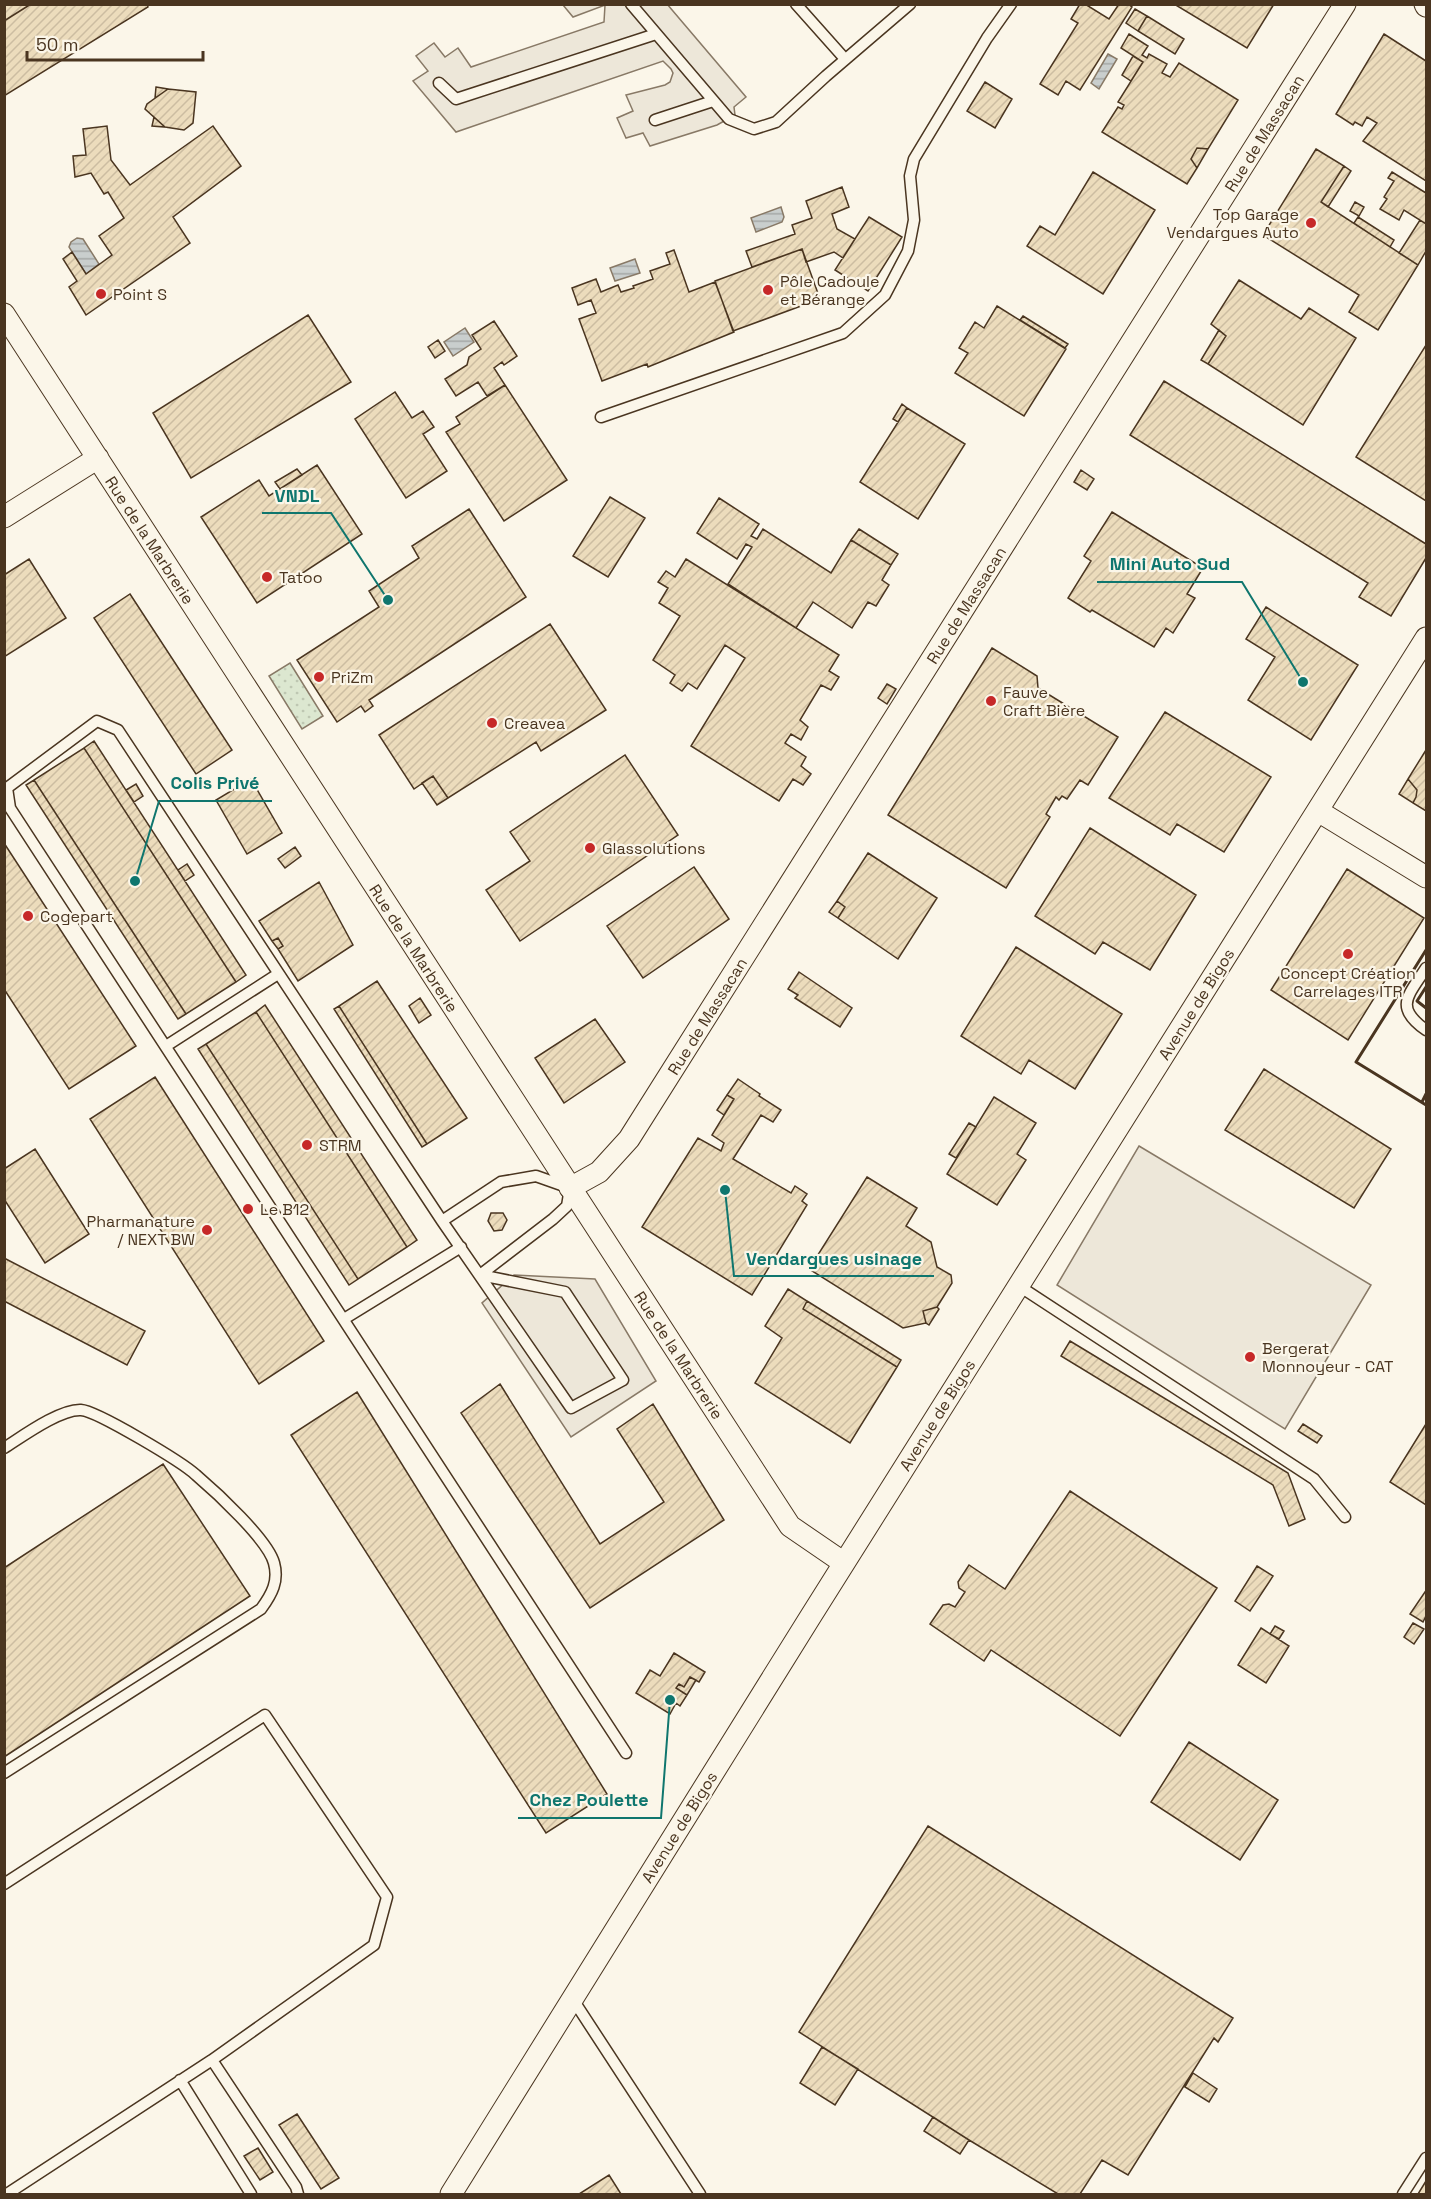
<svg xmlns="http://www.w3.org/2000/svg" width="1431" height="2199" font-family="'Space Grotesk',sans-serif">
	<style>
		.grass { fill: url(#grass-dots); stroke: #887966; stroke-width: 1.5 }
		.parking { fill: #ede7d9; stroke: #887966; stroke-width: 1.5 }
		.water { fill: url(#water-rules); stroke: #887966; stroke-width: 1.5 }
		.building { fill: url(#building-hatch); stroke: #4a3520; stroke-width: 1.5 }
		.lines { fill: none; stroke-linecap: round; stroke-linejoin: round }
		.service-casing { stroke: #4a3520; stroke-width: 13 }
		.minor-casing { stroke: #4a3520; stroke-width: 23 }
		.service { stroke: #fbf6e9; stroke-width: 10 }
		.minor { stroke: #fbf6e9; stroke-width: 21 }
		.wall { stroke: #4a3520; stroke-width: 3 }
		.poi-dot { fill: #c62828; stroke: #fbf6e9; stroke-width: 2 }
		.labels { text-anchor: middle; stroke-width: 4.5; stroke-linejoin: round; paint-order: stroke }
		.street-label { font-size: 16px; fill: #4a3520; stroke: #fbf6e9 }
		.poi-label { font-size: 16px; fill: #4a3520; stroke: #fbf6e9; text-anchor: start }
		.leader { fill: none; stroke: #0f766e; stroke-width: 2 }
		.callout-dot { fill: #0f766e; stroke: #fbf6e9; stroke-width: 2 }
		.callout-label { font-size: 18px; text-anchor: middle; font-weight: bold; fill: #0f766e; stroke: #fbf6e9; stroke-width: 4.5; stroke-linejoin: round; paint-order: stroke }
	</style>
	<defs>
		<pattern id="grass-dots" width="8" height="8" patternUnits="userSpaceOnUse" patternTransform="scale(1.5)"><rect width="8" height="8" fill="#dce7d0"/><path d="M2 2h.1M6 6h.1" fill="none" stroke="#bec7b2" stroke-width="1.8" stroke-linecap="round"/></pattern>
		<pattern id="water-rules" width="6" height="5" patternUnits="userSpaceOnUse" patternTransform="scale(1.5)"><rect width="6" height="5" fill="#c9cecd"/><path d="M0 2.5h6" fill="none" stroke="#a5a8a6"/></pattern>
		<pattern id="building-hatch" width="6" height="6" patternUnits="userSpaceOnUse" patternTransform="scale(1.5)"><rect width="6" height="6" fill="#ecdcbc"/><path d="M-1 1l2-2M0 6l6-6M5 7l2-2" fill="none" stroke="#ccbda1"/></pattern>
	</defs>
	<rect width="100%" height="100%" fill="#fbf6e9"/>
	<path class="grass" d="M290,663l33,53 -21,13 -33,-53z"/>
	<path class="parking" d="M667,4l79,93 -12,10 1,8 -18,10 -67,21 -7,-13 -17,5 -9,-20 16,-7 -7,-16 39,-10 5,-3 3,-9 -2,-4 -8,-8 -207,71 -43,-51 15,-10 -12,-15 18,-13 11,14 13,-9 13,19 133,-45 1,-17 -32,12 -10,-12z
		M1139,1146l232,139 -86,144 -228,-144z
		M514,1275l81,4 61,102 -85,56 -89,-134z"/>
	<path class="water" d="M1108,54l9,5 -18,30 -8,-6z
		M781,207l3,10 -2,5 -26,10 -5,-14z
		M77,238l6,1 16,25 -13,10 -17,-27 2,-5z
		M635,259l5,14 -25,8 -5,-13z
		M465,328l9,14 -21,14 -9,-14z"/>
	<path class="building" d="M4,4h27l-27,17z
		M31,4h116l1,3 -144,89v-75z
		M1080,4h5l24,15 10,-15h9l4,3 -52,83 -14,-9 -8,14 -18,-11 38,-61 -7,-4z
		M1174,4h100l-27,44z
		M1135,9l12,7 -9,15 -12,-8z
		M1147,16l37,23 -9,15 -37,-23z
		M1129,34l19,12 -6,9 5,3 2,-4 18,10 -5,9 8,4 9,-14 59,37 -30,49 -11,-1 -6,11 6,9 -10,16 -85,-52 16,-25 4,2 2,-4 -6,-3 25,-40 -22,-14z
		M1384,34l42,27v120l-63,-40 14,-18 -10,-6 -5,9 -7,-4 -2,3 -17,-11z
		M1133,56l10,6 -12,19 -9,-6z
		M985,82l27,17 -17,29 -28,-17z
		M156,87l12,2 -13,9z
		M168,89l28,3 -3,31 -9,7 -19,-3 -20,-18 2,-5z
		M154,117l11,10 -13,-1z
		M107,126l4,34 19,25 83,-59 28,40 -68,51 17,26 -104,72 -17,-28 8,-6 -14,-22 9,-7 14,22 26,-19 -13,-19 25,-18 -16,-26 -4,2 -13,-21 -16,4 -2,-21 13,-1 -3,-26z
		M1197,148l11,1 -11,19 -6,-9z
		M1316,149l28,17 -23,36 97,63 -40,65 -29,-18 10,-17 -96,-60z
		M1344,166l7,5 -23,36 -7,-5z
		M1093,172l62,38 -52,84 -76,-48 13,-20 15,9z
		M1392,172l34,21v31l-22,-14 -5,10 -19,-11 7,-10 -3,-2 10,-16 -6,-3z
		M842,187l7,20 -17,7 5,15 18,10 -12,19 -9,-6 -28,10 -4,-13 -50,18 -6,-16 49,-17 -3,-9 20,-7 -6,-17z
		M1355,202l9,5 -5,9 -9,-5z
		M869,217l33,20 -34,54 -33,-21z
		M1358,217l36,23 -4,7 -36,-24z
		M1420,220l6,4v27l-8,14 -19,-12z
		M802,249l18,50 -87,32 -18,-50z
		M674,250l15,42 26,-10 19,50 -86,35 -1,-3 -45,17 -23,-62 17,-6 -5,-13 -13,5 -6,-17 24,-9 5,13 17,-7 3,7 13,-4 -1,-2 20,-7 -3,-8 20,-7 -4,-11z
		M1239,280l62,39 8,-11 47,30 -53,87 -95,-61 18,-28 -15,-12z
		M997,306l69,43 -42,67 -69,-43 13,-20 -9,-5 16,-26 9,6z
		M308,315l43,67 -160,96 -38,-65z
		M1023,316l45,28 -3,4 -45,-28z
		M494,321l23,35 -13,9 -2,-3 -8,6 11,17 -18,11 -9,-14 -22,14 -11,-17 22,-14 2,-8 12,-8 -9,-14z
		M1219,330l7,6 -18,28 -7,-4z
		M438,340l7,11 -10,7 -7,-11z
		M1426,345v156l-70,-44z
		M1164,381l262,163v14l-35,58 -32,-19 9,-14 -238,-148z
		M505,385l62,95 -63,41 -58,-89 14,-8 -4,-7z
		M395,392l17,26 11,-7 11,16 -11,7 24,37 -41,27 -51,-79z
		M902,404l5,4 -9,14 -5,-3z
		M907,408l58,36 -47,75 -58,-37z
		M317,465l45,69 -105,69 -56,-86 58,-37 10,16z
		M297,469l5,6 -22,14 -5,-7z
		M1081,470l13,9 -7,11 -13,-8z
		M610,497l35,21 -37,59 -35,-21z
		M719,498l40,26 -8,12 6,3 6,-10 68,44 20,-33 40,25 -9,15 7,5 -13,21 -8,-4 -16,26 -39,-26 -17,26 -68,-44 24,-37 -6,-3 -9,15 -40,-26z
		M469,509l57,88 -157,103 4,6 -8,6 -4,-6 -24,16 -40,-62 82,-53 -10,-16 50,-33 -7,-12z
		M1112,512l91,56 -16,26 8,4 -22,35 -7,-5 -12,19 -62,-37 -2,2 -22,-14 23,-37 -7,-5z
		M859,529l39,25 -7,11 -40,-25z
		M29,559l37,59 -62,39v-82z
		M686,559l153,96 -10,16 10,6 -8,13 -10,-5 -21,35 8,7 -7,13 -10,-6 -6,9 21,14 -5,9 10,8 -8,11 -10,-6 -14,22 -88,-55 54,-88 -20,-13 -28,44 -9,-6 -6,8 -12,-8 5,-8 -22,-15 27,-44 -21,-13 9,-15 -10,-6 8,-11 9,6z
		M130,594l102,156 -36,24 -102,-156z
		M1266,607l92,58 -47,75 -63,-40 27,-43 -29,-18z
		M550,624l56,86 -65,41 -5,-9 -88,56 -15,-22 -19,13 -35,-54z
		M992,648l45,28 1,12 80,49 -30,48 -8,-5 -13,19 -5,-3 -3,4 -3,-3 -10,17 4,3 -44,71 -118,-73z
		M887,684l9,5 -9,15 -9,-6z
		M1165,712l106,65 -47,75 -47,-28 -7,11 -61,-37z
		M94,741l152,234 -10,7 -152,-234z
		M84,748l152,234 -50,32 -152,-234z
		M1426,750v61l-13,-8 3,-6 1,-7 -9,-11z
		M625,755l53,80 -158,106 -34,-51 44,-29 -20,-29z
		M433,776l15,22 -11,7 -15,-22z
		M251,779l31,54 -35,21 -31,-54z
		M1408,779l9,11 -1,7 -3,6 -14,-9z
		M34,780l152,234 -8,5 -152,-234z
		M136,784l7,12 -9,6 -8,-12z
		M1090,828l106,67 -46,75 -47,-28 -8,12 -60,-38z
		M4,843l132,203 -67,43 -65,-100z
		M295,847l6,9 -16,12 -7,-9z
		M868,853l69,45 -39,61 -60,-41 7,-11 -8,-6z
		M187,864l7,11 -9,6 -7,-11z
		M694,867l35,52 -86,59 -36,-52z
		M1347,869l77,49 -76,122 -77,-50z
		M319,882l34,63 -55,36 -20,-32 5,-3 -5,-8 -6,3 -13,-20z
		M837,901l8,6 -7,11 -9,-6z
		M278,938l5,8 -5,3 -6,-8z
		M1016,947l106,67 -47,75 -46,-29 -8,14 -60,-38z
		M799,972l53,36 -12,19 -45,-29 3,-3 -10,-6z
		M377,981l90,137 -40,26 -88,-138z
		M420,998l11,17 -12,8 -10,-17z
		M265,1005l152,235 -10,7 -151,-235z
		M339,1006l88,138 -5,3 -88,-138z
		M256,1012l151,235 -49,32 -152,-235z
		M595,1019l30,43 -61,41 -29,-45z
		M206,1044l152,235 -9,6 -151,-236z
		M1264,1069l127,80 -37,59 -129,-78z
		M155,1077l169,264 -65,43 -169,-265z
		M738,1079l22,15 -1,2 22,14 -8,12 -12,-7 -28,44 58,34 4,-7 12,8 -5,7 5,4 -55,90 -110,-68 56,-89 23,13 3,-8 -12,-8 22,-36 -7,-4z
		M727,1095l7,4 -10,16 -7,-5z
		M994,1097l42,26 -19,31 9,6 -29,45 -50,-31z
		M969,1123l7,4 -20,31 -7,-4z
		M35,1149l54,85 -44,29 -41,-64v-30z
		M867,1177l50,31 -11,18 25,16 6,25 14,8 1,8 -15,24 -14,4 3,12 -23,5 -94,-59z
		M491,1213h12l4,7 -5,10 -8,1 -6,-10z
		M4,1258l141,73 -18,34 -123,-64z
		M788,1289l19,12 -4,8 94,58 -47,76 -95,-60 27,-45 -17,-12z
		M807,1301l94,59 -4,7 -94,-58z
		M937,1307l2,2 -10,16 -3,-2 -3,-12z
		M1070,1341l218,132 17,46 -16,7 -16,-41 -212,-129z
		M500,1384l100,160 64,-42 -47,-73 36,-25 71,116 -134,88 -129,-195z
		M357,1392l250,402 -61,39 -255,-398z
		M1303,1424l19,12 -5,7 -19,-12z
		M1426,1424v81l-36,-23z
		M163,1464l87,132 -246,161v-189z
		M1070,1491l147,97 -97,148 -129,-86 -7,11 -54,-37 13,-19 6,-1 6,3 10,-15 -6,-4 -1,-6 11,-17 36,24z
		M1257,1566l16,10 -23,35 -15,-10z
		M1425,1592l1,1v23l-3,6 -13,-8z
		M1413,1623l11,6 -10,15 -10,-7z
		M1275,1626l9,5 -5,8 -9,-5z
		M1261,1628l28,18 -23,37 -28,-18z
		M674,1653l31,19 -6,10 -9,-5 -6,10 -5,-3 -3,4 11,7 -7,11 -4,-3 -6,11 -34,-21 14,-23 10,6z
		M690,1677l6,3 -9,15 -11,-7 3,-4 5,3z
		M1189,1742l89,58 -38,60 -89,-58z
		M928,1826l305,192 -15,24 -4,-4 -86,137 -26,-15 -22,34h-22l-89,-54 -170,-108z
		M822,2047l36,22 -23,36 -35,-22z
		M1193,2073l24,16 -8,13 -24,-15z
		M297,2114l42,64 -18,11 -42,-64z
		M933,2117l36,23 -9,14 -36,-23z
		M258,2148l15,24 -13,8 -16,-24z
		M609,2175l12,19h-42z
		M1426,2181v13h-8z"/>
	<g class="lines">
		<defs>
			<path id="service" d="M631,4l98,115 25,10 22,-7 50,-46 84,-72
				M796,4l49,55
				M439,83l17,16 200,-65
				M655,120l58,-19
				M601,417l242,-84 42,-38 23,-44 6,-31 -4,-44 4,-17 73,-121 24,-34
				M1426,968c-17,27 -33,39 0,62
				M166,1046l112,-72
				M442,1221l59,-39 35,-6 34,12 -3,18 -14,13 -73,56
				M480,1275l85,17 58,88 -52,28 -129,-187 -324,-491 -21,-9 -90,67 3,20 616,945
				M1019,1286l295,193 31,38
				M344,1319l117,-72
				M4,1448c19,-12 56,-39 77,-38 16,1 101,52 115,65 20,17 72,65 78,88 5,18 -2,31 -13,46l-257,164
				M4,1884l261,-169 122,182 -13,48 -162,115 84,127 2,7
				M572,1998l128,196
				M180,2080l71,114
				M7,2194l205,-134
				M1403,2194l23,-36"/>
			<path id="minor" d="M1425,4l1,2
				M4,314l786,1212 54,37
				M4,517l94,-59
				M1318,811l108,66
				M570,1188l29,-16 30,-33 716,-1135
				M451,2194l358,-575 617,-981"/>
		</defs>
		<use href="#service" class="service-casing"/>
		<use href="#minor" class="minor-casing"/>
		<use href="#service" class="service"/>
		<use href="#minor" class="minor"/>
		<path class="wall" d="M1426,950l-70,112 70,43
			M1426,987l-9,14 9,7
			M1422,1102l4,-8"/>
	</g>
	<g class="poi-dot">
		<circle cx="1311" cy="223" r="6"/>
		<circle cx="768" cy="290" r="6"/>
		<circle cx="101" cy="294" r="6"/>
		<circle cx="267" cy="577" r="6"/>
		<circle cx="319" cy="677" r="6"/>
		<circle cx="991" cy="701" r="6"/>
		<circle cx="492" cy="723" r="6"/>
		<circle cx="590" cy="848" r="6"/>
		<circle cx="28" cy="916" r="6"/>
		<circle cx="1348" cy="954" r="6"/>
		<circle cx="307" cy="1145" r="6"/>
		<circle cx="248" cy="1209" r="6"/>
		<circle cx="207" cy="1230" r="6"/>
		<circle cx="1250" cy="1357" r="6"/>
	</g>
	<g class="labels">
		<g class="street-label">
			<text transform="translate(1264 133) rotate(-58)" y="6">Rue de Massacan</text>
			<text transform="translate(150 540) rotate(57)" y="6">Rue de la Marbrerie</text>
			<text transform="translate(966 605) rotate(-58)" y="6">Rue de Massacan</text>
			<text transform="translate(414 948) rotate(57)" y="6">Rue de la Marbrerie</text>
			<text transform="translate(1196 1004) rotate(-58)" y="6">Avenue de Bigos</text>
			<text transform="translate(707 1016) rotate(-58)" y="6">Rue de Massacan</text>
			<text transform="translate(679 1355) rotate(57)" y="6">Rue de la Marbrerie</text>
			<text transform="translate(937 1415) rotate(-58)" y="6">Avenue de Bigos</text>
			<text transform="translate(679 1827) rotate(-58)" y="6">Avenue de Bigos</text>
		</g>
		<g class="poi-label">
			<text x="1299" y="220" text-anchor="end">Top Garage<tspan x="1299" dy="18">Vendargues Auto</tspan></text>
			<text x="780" y="287">Pôle Cadoule<tspan x="780" dy="18">et Bérange</tspan></text>
			<text x="113" y="300">Point S</text>
			<text x="279" y="583">Tatoo</text>
			<text x="331" y="683">PriZm</text>
			<text x="1003" y="698">Fauve<tspan x="1003" dy="18">Craft Bière</tspan></text>
			<text x="504" y="729">Creavea</text>
			<text x="602" y="854">Glassolutions</text>
			<text x="40" y="922">Cogepart</text>
			<text x="1348" y="979" text-anchor="middle">Concept Création<tspan x="1348" dy="18">Carrelages ITR</tspan></text>
			<text x="319" y="1151">STRM</text>
			<text x="260" y="1215">Le B12</text>
			<text x="195" y="1227" text-anchor="end">Pharmanature<tspan x="195" dy="18">/ NEXT BW</tspan></text>
			<text x="1262" y="1354">Bergerat<tspan x="1262" dy="18">Monnoyeur - CAT</tspan></text>
		</g>
	</g>
	<path class="leader" d="M388 600L331 513H262M1303 682L1242 582H1097M135 881L159 801H272M725 1190L734 1276H934M670 1700L661 1818H518"/>
	<g class="callout-dot">
		<circle cx="388" cy="600" r="6"/>
		<circle cx="1303" cy="682" r="6"/>
		<circle cx="135" cy="881" r="6"/>
		<circle cx="725" cy="1190" r="6"/>
		<circle cx="670" cy="1700" r="6"/>
	</g>
	<g class="callout-label">
		<text x="297" y="502">VNDL</text>
		<text x="1170" y="570">Mini Auto Sud</text>
		<text x="215" y="789">Colis Privé</text>
		<text x="834" y="1265">Vendargues usinage</text>
		<text x="589" y="1806">Chez Poulette</text>
	</g>
	<rect width="1431" height="2199" fill="none" stroke="#4a3520" stroke-width="12"/>
	<path d="M27 51v9h176v-9" fill="none" stroke="#4a3520" stroke-width="3"/>
	<text x="36" y="51" font-size="18" fill="#4a3520" stroke="#fbf6e9" stroke-width="4.5" paint-order="stroke">50 m</text>
</svg>
